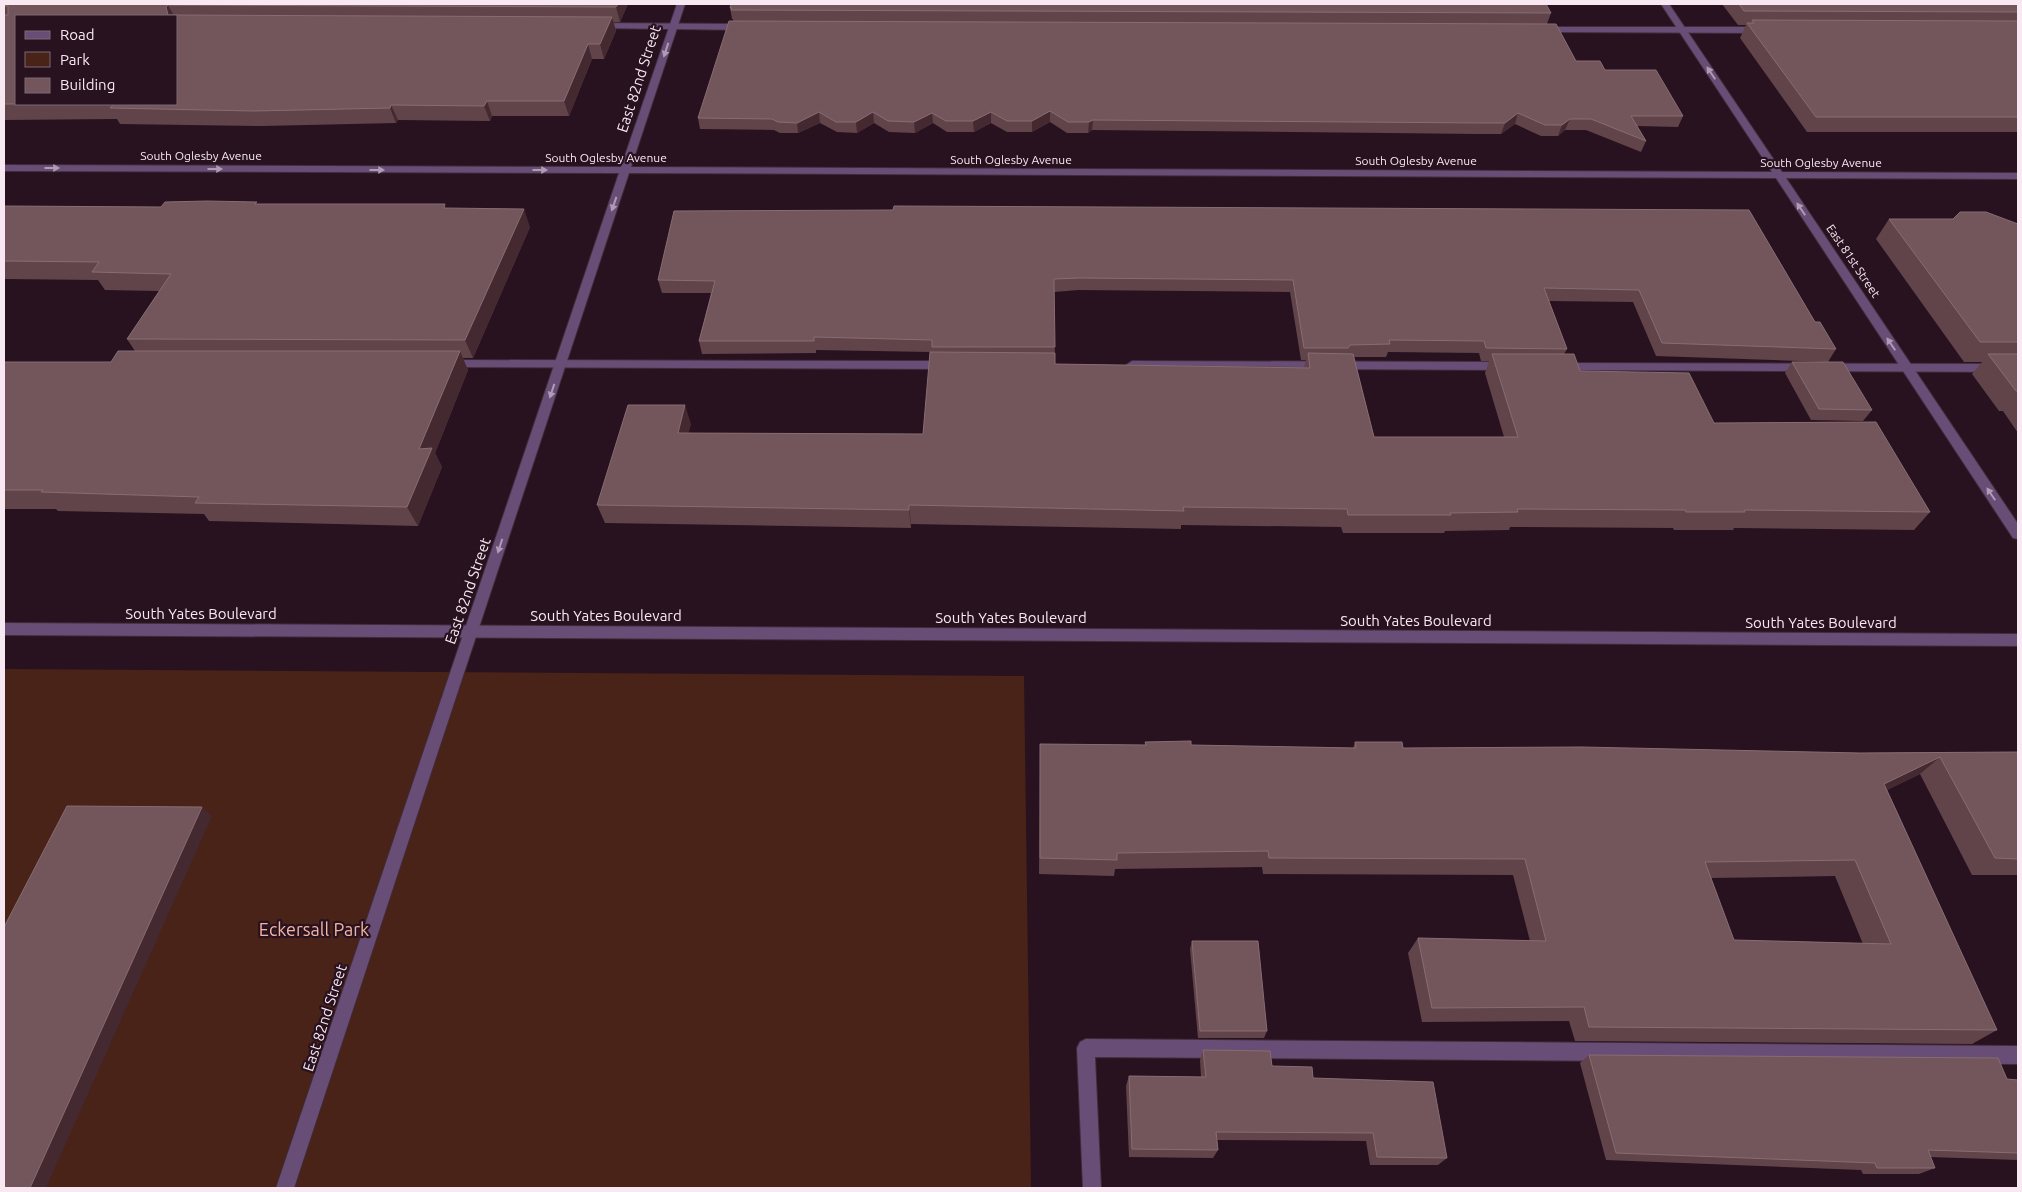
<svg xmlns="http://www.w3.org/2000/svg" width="2022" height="1192" font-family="Ubuntu,sans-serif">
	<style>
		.green { fill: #492317 }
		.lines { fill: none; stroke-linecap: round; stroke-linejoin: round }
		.service-casing { stroke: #412c39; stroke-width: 2 }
		.minor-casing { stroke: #412c39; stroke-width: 2 }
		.tertiary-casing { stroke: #412c39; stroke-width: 2 }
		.service { fill: #684e77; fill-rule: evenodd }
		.minor { fill: #684e77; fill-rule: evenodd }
		.tertiary { fill: #684e77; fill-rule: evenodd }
		.wall { fill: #614449; fill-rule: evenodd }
		.shaded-wall { fill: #442931 }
		.building { fill: #72565b; stroke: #876d72; fill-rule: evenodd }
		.oneway { fill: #b09bb4 }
		.labels { text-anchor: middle; stroke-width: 4.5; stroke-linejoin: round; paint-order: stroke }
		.far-street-label { font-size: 12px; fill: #f8e8f1; stroke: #281220 }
		.street-label { font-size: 15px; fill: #f8e8f1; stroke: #281220 }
		.near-park-label { font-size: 18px; fill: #f3b5a1; stroke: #281220 }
	</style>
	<rect width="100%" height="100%" fill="#281220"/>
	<path class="green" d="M4,669l1020,7 7,512h-1027z"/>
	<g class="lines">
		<defs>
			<path id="service" d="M597,23l148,1 4,3 -4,3 -151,-2 -1,-2z
				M1539,27h224l4,3 -4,3 -221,-1 -4,-3z
				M447,360l501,1 6,4 -6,4 -505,-2v-6z
				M1132,361l373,1 6,4 -6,4 -377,-2 -2,-3z
				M1562,363l456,1v8l-460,-2 -2,-3 2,-3z
				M1086,1039l932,7v18l-923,-7 6,131h-18l-6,-140 3,-6z"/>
			<path id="minor" d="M677,4h8l-54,163 1141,5 -111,-168h8l113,168 236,1v6l-232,-1 232,346v15l-5,-1 -237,-360 -1147,-5 -335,1015h-18l343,-1015 -615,-2v-6l617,2z"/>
			<path id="tertiary" d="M4,623l2014,11v12l-2014,-11z"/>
		</defs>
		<use href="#service" class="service-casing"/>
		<use href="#minor" class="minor-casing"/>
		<use href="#tertiary" class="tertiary-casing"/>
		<use href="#service" class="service"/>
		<use href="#minor" class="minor"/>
		<use href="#tertiary" class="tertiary"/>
	</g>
	<path class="wall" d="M4,4h624l-8,18h-6l2,9 -12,28h-12l-23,57h-77l-2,5 -92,-1 -2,3 -134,3 -142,-2 -3,-5 -113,1z
		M1722,4h296v128h-211l-67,-94 6,-13h-8z
		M730,8l821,5 -4,11 29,37 29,9 78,46 -5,11 -41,-1 9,15 -5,11 -55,-22h-21l-7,6h-17l-26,-12 -14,10h-21l-388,-4 -4,3h-21l-17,-11 -18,10h-25l-16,-9 -17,9h-27l-14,-9 -18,10 -26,-1 -15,-9 -17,10 -20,-1 -17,-9 -22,10h-18l-6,-3 -74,-1 -2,-11 35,-97v-2h-1z
		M258,204l189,4 83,19 -57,131h-10l5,12 -33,83 7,14 -24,59 -209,-5 -5,-7 -146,-3 -2,-2h-52v-147h107l24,-11 -8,-12 32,-48 -54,-1 -7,-10 -94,-1v-73l157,1z
		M1749,210l66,112 21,27 -8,13 -172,-6 -23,-54 -84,-1 18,48 -3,5 16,17 134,52 216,89 -16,18 -180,-2 -1,2h-59l-1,-2 -163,-1 -1,3 -64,1 -1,2h-101l-2,-6 -160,-2v4l-270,-5v4l-306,-5 -8,-18 94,-81 -3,9 235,1 9,-82 -116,-2v3l-114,1 -3,-13 12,-48h-49l-4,-13zM1078,290l212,2 11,68h5l-2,7 -249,-3 -1,-72zM1388,352l91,1 2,8h8l-4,12 19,64h-130l-20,-80h32z
		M1889,219l129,5v209l-15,-22h-4l-27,-37 10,-12h-18l-88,-123z
		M1792,362l80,48 -9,11 -52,-1 -26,-47z
		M1145,742l46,3 162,3 2,-6 48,6 457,5 158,-1v123h-46l-52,-101 -33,16 110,240 -25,14 -397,-3 -6,-20 -147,1 -14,-69 10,-15 112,3 -17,-66 -250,-1 -1,-7 -147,2 -1,7 -75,-2 1,-130 105,1zM1835,876l28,68 -129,-4 -23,-62z
		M1192,941l75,90 -3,7h-66l-8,-89z
		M1203,1050l69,16 41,12 134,80 -9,7h-68l-4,-24 -149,-1 1,10 -5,8 -84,-1 -3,-71 3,-10 72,1 -1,-17z
		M1589,1055l429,25v80l-88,-3 5,11 -16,6h-56l-2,-4 -255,-10 -26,-97z"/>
	<path class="shaded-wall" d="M618,4h10l-8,18 -4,-15z
		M168,5l6,11 -6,-1 -2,-8z
		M612,17l4,14 -12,28 -4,-15z
		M588,44l4,15 -23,57 -5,-15z
		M487,101l5,15 -2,5 -6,-15z
		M391,105l7,15 -2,3 -6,-15z
		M1050,111v11l-18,10v-11z
		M819,112l1,11 -22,10 -1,-10z
		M873,112l1,11 -17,10 -1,-11z
		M991,112v11l-17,9 -1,-11z
		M932,113l1,10 -18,10 -1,-11z
		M1518,113l-3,11 -14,10 4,-11z
		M1570,119l-5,11 -7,6 4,-11z
		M1093,120l-1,10 -4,3 1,-11z
		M524,209l6,18 -57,131 -8,-18z
		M460,351l8,19 -33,83 7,14 -24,59 -11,-19 12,-58z
		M685,405l6,19 -7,27 -6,-18z
		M909,505l2,19v4l-2,-18z
		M1940,757l-20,17 -55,27 19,-17z
		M202,807l10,9 -166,372h-16z"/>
	<path class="building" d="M4,4h614l-2,3 -448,-2 -2,2 2,8 444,2 -12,27h-12l-24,57h-77l-3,5 -93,-1 -1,3 -136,3 -144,-3 4,-4h-110v-89h4v-9h-4zM16,16h160v88h-160z
		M731,4h815l5,9 -820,-3 1,-2h-2z
		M1739,4h279v8l-274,-1z
		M1752,20l266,1v96h-202l-69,-94h7z
		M729,21l827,3 20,37h24l5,9h51l27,46h-52l15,25 -55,-22h-21l-8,6h-17l-27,-12 -13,10h-22l-390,-3 -4,2h-21l-18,-11 -18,10h-25l-16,-9 -18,9h-27l-14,-8 -18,9 -26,-1 -15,-9 -17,10h-20l-17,-10 -22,11 -19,-1 -6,-3 -74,-1z
		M207,201l50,1 -2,2h190l-1,4 80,1 -59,131 -338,-1 44,-65 -79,-2 7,-10 -95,-1v-55l157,1 4,-5z
		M894,206l855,4 66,112h5l16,27 -174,-6 -23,-53 -95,-2 23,61 -81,-1 -2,-7 -95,-1 1,4 -40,1 -2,3h-44l-11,-68 -214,-2 -25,1 1,68h-123v-7l-118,-3v4h-115l16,-60 -57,-1 16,-69 219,-1z
		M1960,212h26l32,12v118h-38l-91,-123h64z
		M118,351h342l-41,98 13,-1 -25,59 -212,-4 4,-6 -158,-5 2,-2h-39v-128h107z
		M930,352l125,1v11l255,4 -2,-15 45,1 21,83h144l-26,-83h82l6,17 109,2 25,50 162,-1 54,90 -186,-2 1,2h-59l-1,-2 -168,-1 1,3 -68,1 1,2h-103l-1,-6 -164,-2 1,4 -275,-6v5l-312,-5 31,-100h57l-7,28 245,1z
		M1988,354h30v37h-2z
		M1792,362h51l29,48 -53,-1z
		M1191,741v4l165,3 -1,-6h47l1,6 179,-1 278,6 158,-1v107l-23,-1 -55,-101 -56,27 113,246 -408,-3 -5,-20 -152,1 -14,-70 128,3 -21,-82 -256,-1 -1,-7 -151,2v7l-77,-2v-114l106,1 -1,-3zM1855,860l36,84 -157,-4 -29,-78z
		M67,806l135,1 -172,381h-26v-261z
		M1192,941h66l9,90h-67z
		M1203,1050l67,1 2,15 40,1 1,11 120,4 14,76 -70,-1 -4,-24 -157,-1 2,18 -86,-1 -3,-73 77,1z
		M1589,1055l409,3 9,21 11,1v73l-90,-3 7,18h-58l-2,-5 -259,-10z"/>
	<defs><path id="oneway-solid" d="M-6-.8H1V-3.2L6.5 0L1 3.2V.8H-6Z" transform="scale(1.25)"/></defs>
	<g class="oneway">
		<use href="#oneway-solid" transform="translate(666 50) rotate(108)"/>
		<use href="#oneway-solid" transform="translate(1711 73) rotate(-124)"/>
		<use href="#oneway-solid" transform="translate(52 168)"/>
		<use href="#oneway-solid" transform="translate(215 169)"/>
		<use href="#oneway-solid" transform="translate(377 170)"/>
		<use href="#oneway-solid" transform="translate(540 170)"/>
		<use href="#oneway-solid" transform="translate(614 204) rotate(109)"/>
		<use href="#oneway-solid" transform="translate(1801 209) rotate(-124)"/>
		<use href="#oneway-solid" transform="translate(1891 344) rotate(-124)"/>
		<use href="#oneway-solid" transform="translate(552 391) rotate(108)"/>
		<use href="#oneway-solid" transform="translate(1991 494) rotate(-124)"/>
		<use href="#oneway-solid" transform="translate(500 546) rotate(108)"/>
	</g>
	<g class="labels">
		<g class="far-street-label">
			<text x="201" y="160">South Oglesby Avenue</text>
			<text x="606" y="162">South Oglesby Avenue</text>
			<text x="1011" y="164">South Oglesby Avenue</text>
			<text x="1416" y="165">South Oglesby Avenue</text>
			<text x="1821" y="167">South Oglesby Avenue</text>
			<text transform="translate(1853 261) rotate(56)" y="4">East 81st Street</text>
		</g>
		<g class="street-label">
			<text transform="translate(639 79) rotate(-72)" y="5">East 82nd Street</text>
			<text transform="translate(468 591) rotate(-71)" y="5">East 82nd Street</text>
			<text x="201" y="619">South Yates Boulevard</text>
			<text x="606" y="621">South Yates Boulevard</text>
			<text x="1011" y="623">South Yates Boulevard</text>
			<text x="1416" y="626">South Yates Boulevard</text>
			<text x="1821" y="628">South Yates Boulevard</text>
			<text transform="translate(325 1018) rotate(-72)" y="5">East 82nd Street</text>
		</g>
		<g class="near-park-label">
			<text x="314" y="936">Eckersall Park</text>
		</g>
	</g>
	<rect width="2022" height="1192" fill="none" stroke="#f8e8f1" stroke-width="10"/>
	<rect x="15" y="15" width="162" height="90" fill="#281220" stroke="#7b6874"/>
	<rect x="25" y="31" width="25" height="8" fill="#684e77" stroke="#7b6874"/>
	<text x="60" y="40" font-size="15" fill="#f8e8f1">Road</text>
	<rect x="25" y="52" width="25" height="15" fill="#492317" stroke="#7b6874"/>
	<text x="60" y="65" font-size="15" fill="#f8e8f1">Park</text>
	<rect x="25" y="78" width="25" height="15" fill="#72565b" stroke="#7b6874"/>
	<text x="60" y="90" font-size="15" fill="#f8e8f1">Building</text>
</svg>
